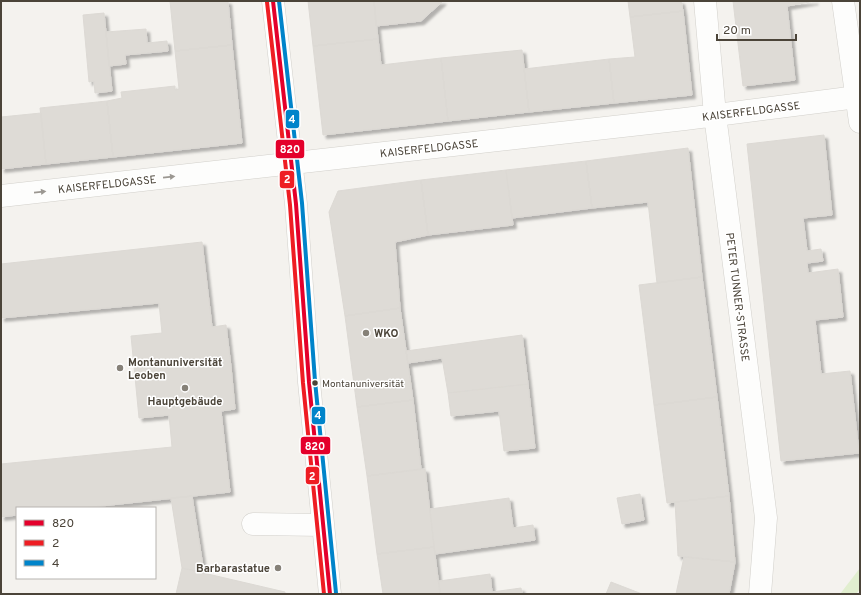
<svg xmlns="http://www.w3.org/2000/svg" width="861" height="595" font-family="Overpass,sans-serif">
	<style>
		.green { fill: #e1eecf }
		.building { fill: #dedbd6; stroke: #dcd9d4; filter: url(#shadow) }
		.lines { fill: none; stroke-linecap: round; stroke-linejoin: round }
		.minor-casing { stroke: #d2d0cb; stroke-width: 23 }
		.minor { stroke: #fdfdfc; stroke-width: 22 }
		.bus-1-casing { stroke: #fff; stroke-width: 7 }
		.bus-2-casing { stroke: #fff; stroke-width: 7 }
		.bus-3-casing { stroke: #fff; stroke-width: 7 }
		.bus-1 { stroke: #e4002b; stroke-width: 4 }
		.bus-2 { stroke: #ee1d23; stroke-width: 4 }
		.bus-3 { stroke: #0084ca; stroke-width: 4 }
		.oneway { fill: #9b9791 }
		.poi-dot { fill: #868178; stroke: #fff; stroke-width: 1.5 }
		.bus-dot { fill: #4b4439; stroke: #fff; stroke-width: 1.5 }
		.labels { text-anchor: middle; stroke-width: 3; stroke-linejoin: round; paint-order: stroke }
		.bus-label { font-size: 10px; fill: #4b4439; stroke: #fff; text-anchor: start }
		.street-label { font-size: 11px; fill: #4b4439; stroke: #fff }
		.poi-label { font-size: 11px; font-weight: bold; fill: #4b4439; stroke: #fff; text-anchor: start }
		.line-badge { stroke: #fff; stroke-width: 1.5 }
		.badge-label { font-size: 11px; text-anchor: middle; font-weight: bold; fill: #fff }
	</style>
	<defs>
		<filter id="shadow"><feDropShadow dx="3.5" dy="3.5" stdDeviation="1" flood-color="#0004"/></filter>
	</defs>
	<rect width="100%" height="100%" fill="#f4f2ee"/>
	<path class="green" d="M860,568v21l-4,5h-16z"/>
	<path class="building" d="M170,1h58l4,44 -57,6z
		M308,1h66l4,38 -65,7z
		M374,1h69l-22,20 -45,5z
		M628,1h53l2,10 -53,6z
		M733,1h82l-28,5 8,74 -52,6z
		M683,11l9,84 -78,8 -5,-44 26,-2 -5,-40z
		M104,13l8,78 -17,2 -1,-12 -5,1 -6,-67z
		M146,29l1,14 20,-2 1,10 -43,4 1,9 -17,2 -3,-34z
		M378,39l3,26 60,-7 7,63 -125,14 -10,-89z
		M232,45l10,98 -129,14 -6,-56 15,-3 -1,-6 54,-6v4l4,-1 -4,-38z
		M522,50l7,62 -81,9 -7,-63z
		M609,59l5,44 -85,9 -5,-43z
		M107,101l6,56 -67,7 -6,-56z
		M41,113l5,51 -45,5v-52z
		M824,135l8,80 -29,3 4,33 14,-2 2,12 -16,2 1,10 30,-4 5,48 -28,3 6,54 29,-3 9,82 -78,8 -34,-317z
		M688,148l14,129 -45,6 -9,-81 -56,6 -6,-47z
		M586,161l6,47 -80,10 -6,-48z
		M506,170l7,55 -85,10 -7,-55z
		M421,180l7,55 -33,7 5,66 -55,8 -16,-104 9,-21z
		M202,242l10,85 14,-2 5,42 4,42 -14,2 9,81 -147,16h-66v7l-16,2v-53l171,-17 -3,-32 -30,3 -8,-82 31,-3 -3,-30 -158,15v-54z
		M702,277l15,120 -63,8 -15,-120z
		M400,308l13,92 -56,7 -12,-91z
		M522,335l6,49 -80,9 -6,-35 -34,5 -2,-12z
		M528,384l7,64 -31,3 -5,-40 -48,5 -3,-23z
		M717,397l12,99 -62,7 -13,-98z
		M413,400l8,69 -54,7 -10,-69z
		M425,469l9,78 -57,7 -10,-78z
		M640,494l4,26 -22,4 -5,-26z
		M192,496l12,77 -22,-5 -11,-70z
		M729,496l6,66 -57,-6 -3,-54z
		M509,498l4,30 20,-3 2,15 -100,14 -5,-45z
		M434,547l6,47h-57l-6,-40z
		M684,557l51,5 -6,32h-53z
		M182,568l103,24v2h-109z
		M490,574l2,18 29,-4 1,6h-82l-1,-13z
		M611,582l31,12h-36z"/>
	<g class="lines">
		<defs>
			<path id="minor" d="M273,1l23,203 13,178 21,212
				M705,1l10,114 51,403 -6,76
				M843,1l17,121
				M1,196l684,-77 172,-22
				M253,524l69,1"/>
		</defs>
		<use href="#minor" class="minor-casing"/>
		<use href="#minor" class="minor"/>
		<defs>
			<path id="bus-1" d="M273,1l23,203 13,178 21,212"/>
			<path id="bus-2" d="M267,2l23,203 13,178 21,211"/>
			<path id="bus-3" d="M279,1l23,202 13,178 21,212"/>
		</defs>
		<use href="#bus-1" class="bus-1-casing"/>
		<use href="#bus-2" class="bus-2-casing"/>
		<use href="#bus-3" class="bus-3-casing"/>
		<use href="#bus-1" class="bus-1"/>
		<use href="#bus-2" class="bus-2"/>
		<use href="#bus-3" class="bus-3"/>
	</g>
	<defs><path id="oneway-solid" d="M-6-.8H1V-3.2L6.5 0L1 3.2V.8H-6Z"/></defs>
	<g class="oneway">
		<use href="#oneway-solid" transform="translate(169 177) rotate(-6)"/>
		<use href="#oneway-solid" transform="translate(40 192) rotate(-6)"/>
	</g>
	<g class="poi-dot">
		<circle cx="366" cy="333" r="4"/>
		<circle cx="120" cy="368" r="4"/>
		<circle cx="185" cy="388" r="4"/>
		<circle cx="278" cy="568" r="4"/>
	</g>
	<circle class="bus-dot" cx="315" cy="383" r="3.5"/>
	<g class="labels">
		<g class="bus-label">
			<text x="322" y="387">Montanuniversität</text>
		</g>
		<g class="street-label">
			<text transform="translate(751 111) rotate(-7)" y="4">KAISERFELDGASSE</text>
			<text transform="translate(429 148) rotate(-6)" y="4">KAISERFELDGASSE</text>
			<text transform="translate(107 184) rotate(-6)" y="4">KAISERFELDGASSE</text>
			<text transform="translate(738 297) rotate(83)" y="4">PETER TUNNER-STRASSE</text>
		</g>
		<g class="poi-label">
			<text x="374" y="337">WKO</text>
			<text x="128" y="366">Montanuniversität<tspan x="128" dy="13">Leoben</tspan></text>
			<text x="185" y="405" text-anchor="middle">Hauptgebäude</text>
			<text x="270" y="572" text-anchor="end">Barbarastatue</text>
		</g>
	</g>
	<g class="line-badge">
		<rect x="285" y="109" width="15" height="20" rx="4" fill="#0084ca"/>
		<rect x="275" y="139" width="30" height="20" rx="4" fill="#e4002b"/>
		<rect x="279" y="170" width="16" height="19" rx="4" fill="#ee1d23"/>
		<rect x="311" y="406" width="15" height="19" rx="4" fill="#0084ca"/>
		<rect x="300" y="436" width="31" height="19" rx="4" fill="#e4002b"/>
		<rect x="305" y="466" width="15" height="19" rx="4" fill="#ee1d23"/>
	</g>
	<g class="badge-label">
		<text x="292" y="123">4</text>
		<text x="290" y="153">820</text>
		<text x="287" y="183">2</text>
		<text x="318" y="419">4</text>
		<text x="315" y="450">820</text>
		<text x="312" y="480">2</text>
	</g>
	<rect width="861" height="595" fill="none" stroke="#4b4439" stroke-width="4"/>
	<rect x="16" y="507" width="140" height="72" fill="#ffffff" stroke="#b7b4b0"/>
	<rect x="24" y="520" width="20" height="6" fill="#e4002b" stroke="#b7b4b0"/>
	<text x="52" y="527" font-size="12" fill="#4b4439">820</text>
	<rect x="24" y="540" width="20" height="6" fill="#ee1d23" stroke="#b7b4b0"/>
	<text x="52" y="547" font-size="12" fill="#4b4439">2</text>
	<rect x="24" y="560" width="20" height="6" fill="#0084ca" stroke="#b7b4b0"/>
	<text x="52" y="567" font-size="12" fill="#4b4439">4</text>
	<path d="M717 34v6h79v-6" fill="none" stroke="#4b4439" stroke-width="2"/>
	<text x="723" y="34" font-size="12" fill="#4b4439" stroke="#ffffff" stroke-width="3" paint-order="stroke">20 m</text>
</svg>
